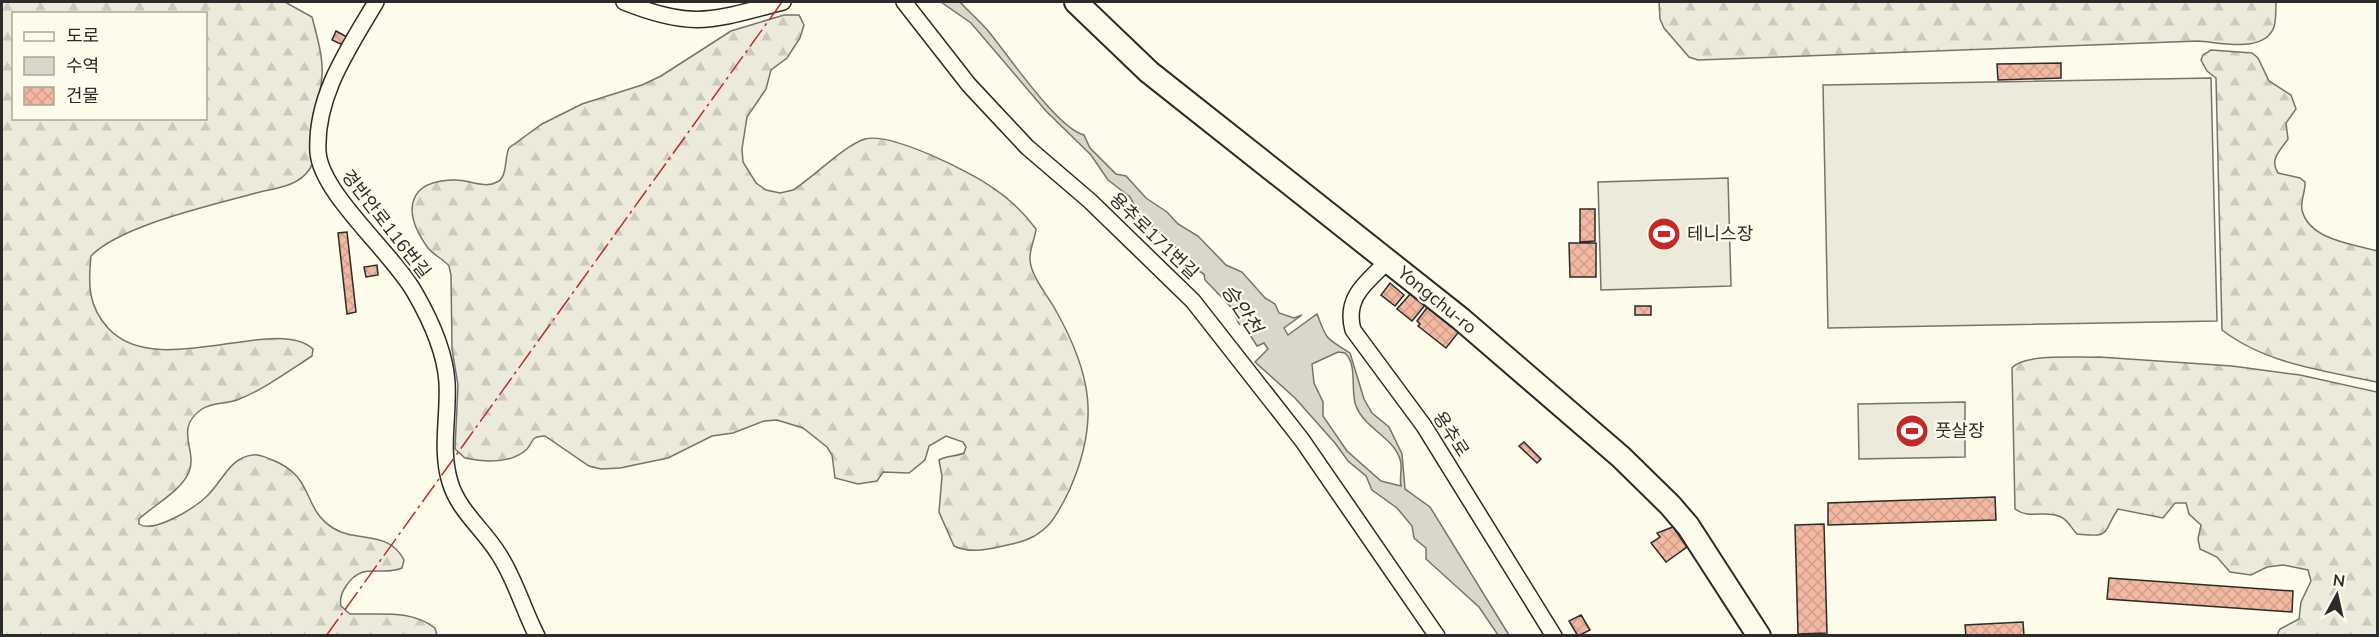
<svg xmlns="http://www.w3.org/2000/svg" width="2379" height="637" font-family="Mulish,'Noto Sans KR',sans-serif">
	<style>
		.forest { fill: url(#forest-firs); stroke: #74746e; stroke-width: 1.5; fill-rule: evenodd }
		.pitch { fill: #ecebdb; stroke: #74746e; stroke-width: 1.5 }
		.water { fill: #d8d7c9; stroke: #74746e; stroke-width: 1.5; fill-rule: evenodd }
		.building { fill: url(#building-cross-hatch); stroke: #2b2b2b; stroke-width: 1.5 }
		.lines { fill: none; stroke-linecap: round; stroke-linejoin: round }
		.street-casing { stroke: #2b2b2b; stroke-width: 18 }
		.secondary-casing { stroke: #2b2b2b; stroke-width: 26 }
		.street { stroke: #fdfbea; stroke-width: 15 }
		.secondary { stroke: #fdfbea; stroke-width: 22 }
		.power { stroke: #c62828; stroke-width: 1.5; stroke-dasharray: 21 4.5 3 4.5; stroke-linecap: butt }
		.labels { text-anchor: middle; stroke-width: 4.5; stroke-linejoin: round; paint-order: stroke }
		.street-label { font-size: 18px; fill: #2b2b2b; stroke: #fdfbea }
		.poi-label { font-size: 18px; fill: #2b2b2b; stroke: #fdfbea; text-anchor: start }
		.water-label { font-size: 20px; font-style: italic; fill: #2b2b2b; stroke: #fdfbea }
	</style>
	<defs>
		<pattern id="forest-firs" width="22" height="20" patternUnits="userSpaceOnUse" patternTransform="scale(1.5)"><rect width="22" height="20" fill="#ecebdb"/><path d="M5 1l3.5 6h-7zM16 11l3.5 6h-7z" fill="#cbcabc"/></pattern>
		<pattern id="building-cross-hatch" width="8" height="8" patternUnits="userSpaceOnUse" patternTransform="scale(1.5)"><rect width="8" height="8" fill="#f2b8a0"/><path d="M0 0l8 8M0 8l8-8" fill="none" stroke="#d09e8a"/></pattern>
	</defs>
	<rect width="100%" height="100%" fill="#fdfbea"/>
	<path class="forest" d="M2,2h283l27,15c6,23 13,45 9,68 -2,13 -8,26 -9,40 -2,14 6,33 -3,45 -12,17 -34,18 -53,23 -43,12 -135,32 -165,63 -3,28 -3,50 17,72 49,54 167,-14 205,21l-1,7c-23,15 -49,34 -75,44 -11,4 -25,2 -35,9 -29,20 -4,41 -13,63 -8,19 -35,33 -50,47v5c14,10 56,-16 68,-28 15,-14 23,-39 46,-41 5,-1 12,2 17,4 46,17 31,49 63,69 23,15 55,1 71,32l-2,8c-14,6 -26,1 -39,4 -13,4 -25,22 -22,34l9,8c30,1 60,-5 85,14l2,7h-435zM14,14h192v104h-192z
		M1659,2h617v1c0,7 0,17 -2,24 -10,27 -55,15 -76,14l-500,19 -9,-3 -25,-29 -4,-9z
		M784,15h15l5,10 -4,13 -13,20 -16,12 -5,19 -19,28 -5,32 1,13 13,21 10,7 14,3 13,-3c21,-13 50,-44 72,-51 26,-7 106,33 128,49 17,11 31,25 43,41 -1,10 -7,21 -6,31 1,16 17,35 25,49 37,65 45,113 14,182 -13,27 -23,45 -53,52 -21,5 -43,12 -62,3l-15,-34 3,-36 -3,-16c8,-5 16,-3 25,-7l2,-6 -3,-5 -17,-6 -17,10 -4,14 -16,13 -26,-1 -6,9 -19,3 -23,-6 -3,-23 -5,-8 -24,-19 -26,-8 -13,1 -31,12 -21,3 -44,22 -48,10 -19,1 -12,-3 -44,-30c-16,1 -10,4 -18,13 -16,15 -43,13 -62,9l-10,-9 3,-64 -6,-36 -1,-74 -2,-9c-6,-7 -15,-11 -21,-18 -26,-36 -22,-68 28,-68 13,0 29,9 41,2 11,-5 7,-24 12,-34l33,-24 40,-20 60,-19 19,-9 70,-45z
		M2211,50l41,3 6,5 11,23 22,14 5,14 -10,14 2,16c-8,12 -19,20 -10,34l22,5 5,4c1,9 -5,18 -3,28 7,30 51,34 75,41v131c-52,-11 -111,-18 -155,-52l-6,-252 -9,-7 -6,-11 2,-5z
		M2099,357l133,9 68,9 77,17v243h-100l3,-6 19,-10 2,-17 10,-21 -3,-11 -25,-5 -16,2 -16,8 -21,-3 -13,-15 -17,-8 -2,-10 3,-14 -12,-11 -3,-11h-11l-12,15 -45,-9c-16,24 -6,29 -41,25 -6,-6 -9,-14 -16,-17 -16,-8 -31,3 -46,-8l-3,-141c12,-15 67,-10 87,-11z"/>
	<path class="pitch" d="M2211,78l6,243 -389,7 -5,-243z
		M1728,178l3,108 -130,4 -3,-108z
		M1965,402v55l-106,2 -1,-55z"/>
	<path class="water" d="M941,2h19c9,10 20,19 29,30 19,23 69,97 95,103l6,13 26,26 10,2 20,22 21,14 11,12 20,12 28,29 16,7 23,26 10,6 4,9 15,5 8,-3 -18,13 4,7 29,-21c11,29 9,23 33,39l14,46 8,14 17,14 13,27 3,35 25,18 79,128h-11l-19,-28 -53,-48v-11l-12,-10 -2,-12 -15,-18 -25,-18 -6,-14 -18,-15 -13,-18 -40,-45 -40,-36 13,-13 -4,-6 -7,3 -12,-19 -6,-3 -9,-18 -25,-26 -1,-6 -11,-6 -11,-15 -42,-37 -10,-19 -22,-17 -17,-25 -45,-44 -75,-88zM1338,352l7,1c13,12 5,38 11,53 9,23 36,30 44,53 3,8 -1,19 1,27l-20,-5 -34,-30 -24,-35v-14l-9,-19 -2,-19z"/>
	<path class="building" d="M336,31l13,7 -4,8 -13,-6z
		M2061,63v15l-63,2 -1,-16z
		M1580,209h15v32l-15,1z
		M347,232l9,80 -9,2 -9,-81z
		M1569,243h27v34h-26z
		M377,265l1,10 -12,2 -2,-10z
		M1390,283l14,12 -9,11 -14,-11z
		M1412,292l14,12 -14,17 -15,-12z
		M1429,305l32,24 -15,19 -28,-22 2,-2 -3,-3z
		M1635,306h16v9h-16z
		M1524,442l17,17 -4,4 -18,-17z
		M1995,497l1,23 -168,5v-22z
		M1824,524l3,109 -29,1 -3,-109z
		M1673,527l14,20 -21,15 -15,-19 9,-6 -3,-4z
		M2109,578l184,13 -1,21 -185,-13z
		M1581,615l9,15 -12,6 -9,-15z
		M2023,622l1,14h-58l-1,-11z"/>
	<g class="lines">
		<defs>
			<path id="street" d="M376,2c-27,46 -61,94 -58,150 3,42 74,100 97,141 15,26 30,59 32,89 2,33 -7,68 3,100 8,28 33,47 48,71 17,25 25,56 39,83
				M624,2c70,28 89,18 159,0
				M904,2l65,83 58,62 63,54 103,100 109,139 135,196
				M1388,261c-21,21 -44,36 -35,69l71,96 130,210"/>
			<path id="secondary" d="M1076,2l73,70 312,247 160,138 49,48 18,21 71,110"/>
		</defs>
		<use href="#street" class="street-casing"/>
		<use href="#secondary" class="secondary-casing"/>
		<use href="#street" class="street"/>
		<use href="#secondary" class="secondary"/>
		<path class="power" d="M326,636l456,-634"/>
	</g>
	<defs>
		<symbol id="stadium-disc" viewBox="-11 -11 22 22"><circle r="9.5" fill="#c62828" stroke="#fdfbea"/><path d="M0-5a6.5 5 0 1 0 0 10a6.5 5 0 1 0 0-10ZM-3.5-1.8h7v3.6h-7Z" fill="#fff"/></symbol>
	</defs>
	<g fill-rule="evenodd">
		<use href="#stadium-disc" x="1645" y="215" width="38" height="38"/>
		<use href="#stadium-disc" x="1893" y="412" width="38" height="38"/>
	</g>
	<g class="labels">
		<g class="street-label">
			<text transform="translate(386 224) rotate(52)" y="6">경반안로116번길</text>
			<text transform="translate(1154 236) rotate(44)" y="6">용추로171번길</text>
			<text transform="translate(1437 300) rotate(39)" y="6">Yongchu-ro</text>
			<text transform="translate(1451 434) rotate(57)" y="6">용추로</text>
		</g>
		<g class="poi-label">
			<text x="1687" y="240">테니스장</text>
			<text x="1935" y="437">풋살장</text>
		</g>
		<g class="water-label">
			<text transform="translate(1242 309) rotate(56)" y="7">승안천</text>
		</g>
	</g>
	<rect width="2379" height="637" fill="none" stroke="#2b2b2b" stroke-width="6"/>
	<rect x="12" y="12" width="195" height="108" fill="#fdfbea" stroke="#a9a89e" stroke-width="1.5"/>
	<rect x="24" y="32" width="30" height="9" fill="#fdfbea" stroke="#a9a89e" stroke-width="1.5"/>
	<text x="66" y="42" font-size="18" fill="#2b2b2b">도로</text>
	<rect x="24" y="57" width="30" height="18" fill="#d8d7c9" stroke="#a9a89e" stroke-width="1.5"/>
	<text x="66" y="72" font-size="18" fill="#2b2b2b">수역</text>
	<rect x="24" y="87" width="30" height="18" fill="url(#building-cross-hatch)" stroke="#a9a89e" stroke-width="1.5"/>
	<text x="66" y="102" font-size="18" fill="#2b2b2b">건물</text>
	<g transform="translate(2337 595) rotate(8)" stroke="#fdfbea" stroke-width="4.5" paint-order="stroke">
	<path d="M0-4.5L10 22L0 15L-10 22Z" fill="#2b2b2b"/>
	<text y="-9" font-size="16" font-weight="bold" text-anchor="middle" fill="#2b2b2b">N</text>
	</g>
</svg>
